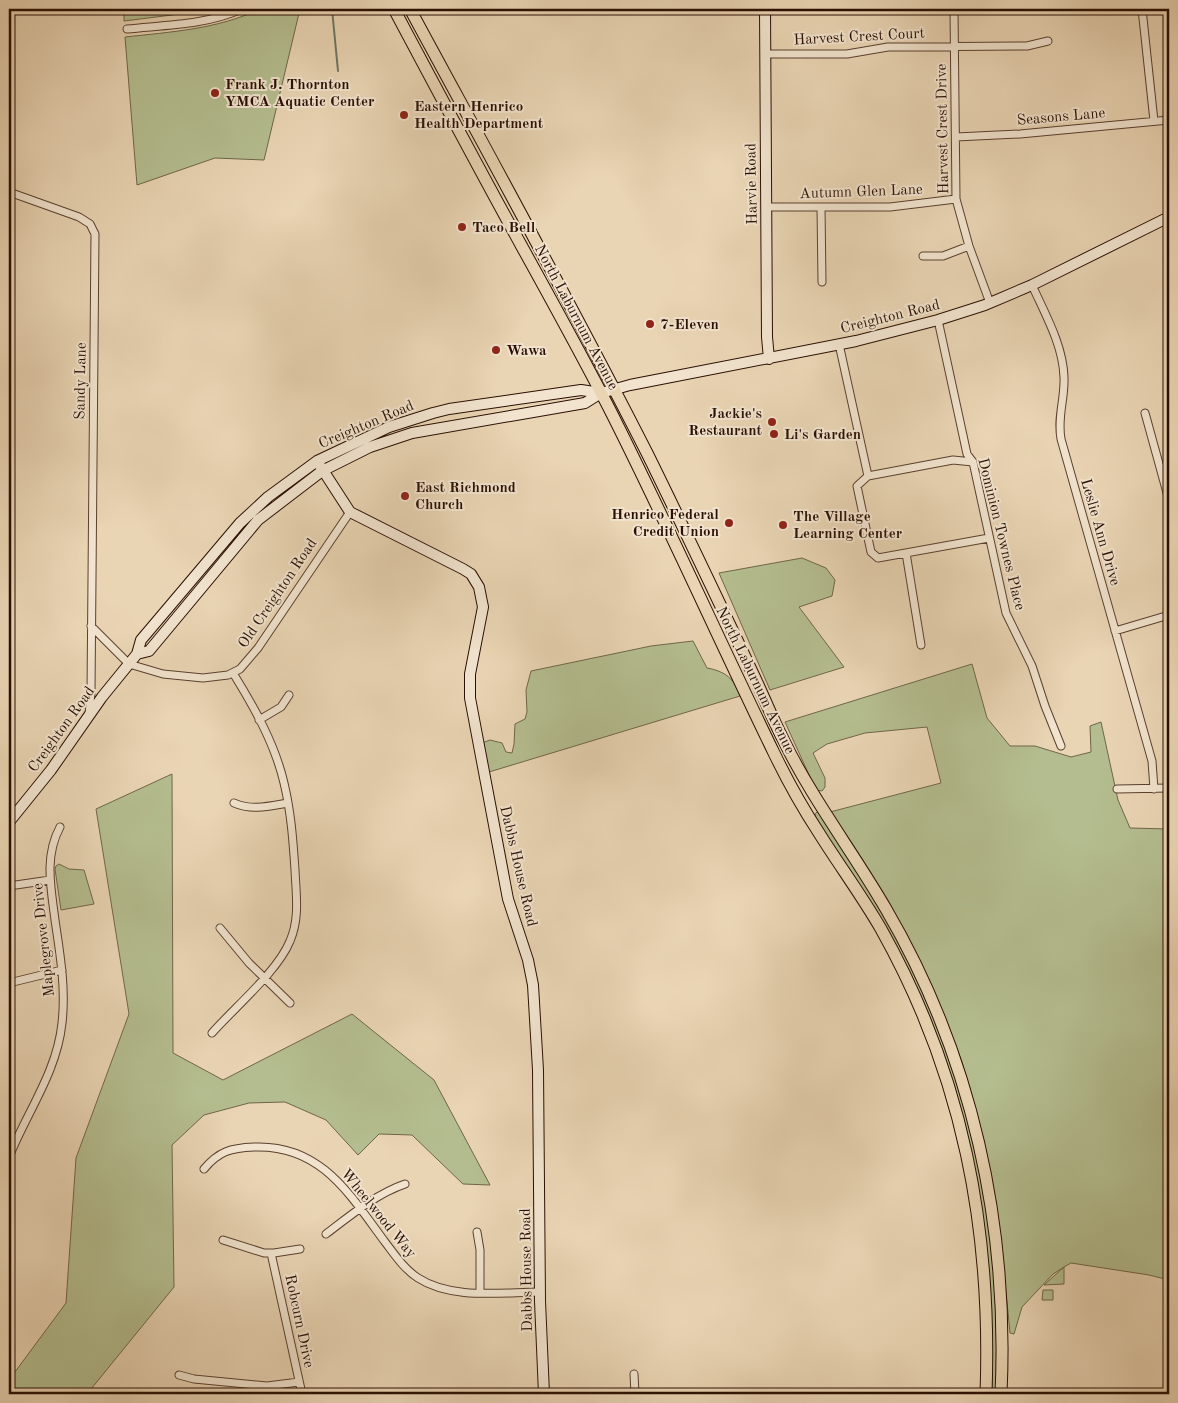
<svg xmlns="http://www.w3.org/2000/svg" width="1178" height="1403" font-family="'Old Standard TT',serif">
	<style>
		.green { fill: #b4bd8f; stroke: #6f6649 }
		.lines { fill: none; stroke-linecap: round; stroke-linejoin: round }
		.stream { stroke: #6d7565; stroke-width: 2 }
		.street-casing { stroke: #5a402f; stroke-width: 9 }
		.secondary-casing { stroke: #2a0f03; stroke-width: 12 }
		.primary-casing { stroke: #2a0f03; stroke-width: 13 }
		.street { stroke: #f1e3ce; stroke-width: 7 }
		.secondary { stroke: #f1e3ce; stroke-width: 10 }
		.primary { stroke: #e9d4b3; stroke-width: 11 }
		.poi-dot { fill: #8f2418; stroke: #f1e3ce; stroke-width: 2 }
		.labels { text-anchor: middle; stroke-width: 4; stroke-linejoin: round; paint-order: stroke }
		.street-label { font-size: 15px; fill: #2a0f03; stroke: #f1e3ce }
		.poi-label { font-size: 15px; font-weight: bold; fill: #2a0f03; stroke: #f1e3ce; text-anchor: start }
	</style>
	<rect width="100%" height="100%" fill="#e9d4b3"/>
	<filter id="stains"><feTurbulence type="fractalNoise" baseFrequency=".004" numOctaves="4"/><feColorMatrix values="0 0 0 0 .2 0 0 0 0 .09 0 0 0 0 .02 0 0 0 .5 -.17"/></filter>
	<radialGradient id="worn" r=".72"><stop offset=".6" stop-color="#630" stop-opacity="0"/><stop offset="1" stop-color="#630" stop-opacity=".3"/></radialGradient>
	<path class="green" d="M124,9h89l-25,4 -64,8z
		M260,9h40l-36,151 -49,-2 -78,27 -12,-148c46,-5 93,-8 135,-28z
		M802,558l24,10 9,12 -3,16 -33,11 45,60 -74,23 -51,-117z
		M693,641l14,27c18,3 28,11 33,28l-251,76 -7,-29 8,-3 12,3 4,9 6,1 2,-9 1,-20 10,-5 2,-7 -1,-22 5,-19 120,-25z
		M972,664l15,54 23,28h25l36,11 20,-5 -1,-26 11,-4 17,78 12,28 39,1v451l-20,-5 -78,-12 -7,4v17l-20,1 20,-18 -11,7 -31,33 -8,27 -4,-1 -6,-62 -12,-91 -15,-65 -15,-53 -20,-51 -112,-199 111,-29 -14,-56 -62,6 -38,11 -14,9 12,25v9l-3,4 -6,-1 -31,-68z
		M172,774l1,279 50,27 129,-66 82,66 56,105 -27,-1 -51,-49 -33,-1 -21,21 -32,-35 -41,-18 -36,1 -45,12 -32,30 2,142 -87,107h-78v-14l57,-77 10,-145 53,-144 -33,-205z
		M817,812l3,1 38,59 55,95 38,91 35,132 11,104 -1,100h-4v-17l-12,-166 -52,-191 -112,-201 -1,-5z
		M59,864l10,5 15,1 10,34 -33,6 -6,-41 1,-3z
		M1043,1290h10v10h-11z"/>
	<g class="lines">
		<path class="stream" d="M332,9l6,62"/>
		<defs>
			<path id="street" d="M954,9l2,190 13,47 21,57
				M1142,9l12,112
				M127,29c39,-4 79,-4 115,-20
				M765,54h82l41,-7 139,-1 21,-5
				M956,137l64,-3 149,-14
				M9,192l70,25 11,7 5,10 -4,459 -2,21
				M767,207h123l66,-8
				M821,207l1,75
				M923,256h20l26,-10
				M1032,285c13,29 31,60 32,92 1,23 -7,39 -3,62l91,322 2,28
				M938,320l29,134 6,8 33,151 26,53 13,40 16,40
				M839,344l29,132 -11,10 14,66 7,6 111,-20
				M1145,413l24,87
				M868,476l85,-16 20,2
				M906,553l15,92
				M91,626l38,38 34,10 40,4 25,-3 12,-6 18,-21 92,-136
				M1115,631l54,-16
				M259,720l22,-13 8,-12
				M1117,789l52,-1
				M234,803c18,8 36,3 54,0
				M9,886l41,-6
				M220,928l29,35 41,40
				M9,983l53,-13
				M212,1033c22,-25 66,-62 78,-92 10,-23 6,-47 5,-71 -2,-30 -4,-58 -11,-87 -9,-39 -30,-76 -51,-110
				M9,1157c18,-45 48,-85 53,-134 4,-35 -2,-69 -7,-103 -4,-32 -11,-63 5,-93
				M204,1169c15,-18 27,-21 50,-22 67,-3 96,48 131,95 10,13 19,27 33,36 34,22 84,14 123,14
				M477,1232l3,18v43
				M326,1234c25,-19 50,-40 79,-50
				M223,1240l41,13h10l26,-4
				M271,1253l31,141
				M634,1374l1,20
				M179,1375l15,4 73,7 32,-4"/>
			<path id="secondary" d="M765,9l2,328 2,22
				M317,461l33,51 113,57 8,5 8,13 4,20 -13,67v24l38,201 20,61 5,25 5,85 2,231 4,93
				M137,654l12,-3 109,-131 64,-49 48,-24 42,-14 173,-30 16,-10 29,-8 226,-44 82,-21 47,-15 47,-20 137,-68
				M9,822l42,-52 51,-73 35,-43 4,-14 99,-117 28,-26 49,-36 72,-34 44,-14 16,-4 132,-19 20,3"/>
			<path id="primary" d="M394,9c42,79 84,158 127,236 31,56 62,112 91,169 56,111 107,226 162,339 13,27 28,54 45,80 20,32 43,63 62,96 82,146 111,300 105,465
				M410,9c80,148 162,296 238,446 36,73 71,147 106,221 10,21 18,42 29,63 29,60 70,113 103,170 86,147 123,316 115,485"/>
		</defs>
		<use href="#street" class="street-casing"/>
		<use href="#secondary" class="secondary-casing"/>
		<use href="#primary" class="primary-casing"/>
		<use href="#street" class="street"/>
		<use href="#secondary" class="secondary"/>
		<use href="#primary" class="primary"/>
	</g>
	<g class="poi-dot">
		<circle cx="215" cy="93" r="5"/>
		<circle cx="404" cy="115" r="5"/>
		<circle cx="462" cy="227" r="5"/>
		<circle cx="650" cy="324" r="5"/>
		<circle cx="496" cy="350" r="5"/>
		<circle cx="772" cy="422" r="5"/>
		<circle cx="774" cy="434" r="5"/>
		<circle cx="405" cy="496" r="5"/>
		<circle cx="729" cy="523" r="5"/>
		<circle cx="783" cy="525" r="5"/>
	</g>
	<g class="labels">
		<g class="street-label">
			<text transform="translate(859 36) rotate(-3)" y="5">Harvest Crest Court</text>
			<text transform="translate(1061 116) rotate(-5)" y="5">Seasons Lane</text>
			<text transform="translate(942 129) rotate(-91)" y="5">Harvest Crest Drive</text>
			<text transform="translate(751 184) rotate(-91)" y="5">Harvie Road</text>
			<text transform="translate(861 191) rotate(-2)" y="5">Autumn Glen Lane</text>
			<text transform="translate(890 316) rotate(-14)" y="5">Creighton Road</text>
			<text transform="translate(577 317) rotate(62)" y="5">North Laburnum Avenue</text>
			<text transform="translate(80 381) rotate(-89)" y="5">Sandy Lane</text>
			<text transform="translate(366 424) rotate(-23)" y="5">Creighton Road</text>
			<text transform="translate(1101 532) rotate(74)" y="5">Leslie Ann Drive</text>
			<text transform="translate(1002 534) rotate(76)" y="5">Dominion Townes Place</text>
			<text transform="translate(277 593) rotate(-56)" y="5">Old Creighton Road</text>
			<text transform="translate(756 680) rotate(64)" y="5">North Laburnum Avenue</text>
			<text transform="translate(61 729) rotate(-54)" y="5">Creighton Road</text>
			<text transform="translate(519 866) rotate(77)" y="5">Dabbs House Road</text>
			<text transform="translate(43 940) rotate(-96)" y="5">Maplegrove Drive</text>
			<text transform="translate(379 1213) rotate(51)" y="5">Wheelwood Way</text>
			<text transform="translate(526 1270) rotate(-91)" y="5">Dabbs House Road</text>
			<text transform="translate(300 1321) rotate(78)" y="5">Robcurn Drive</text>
		</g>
		<g class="poi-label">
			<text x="225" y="89">Frank J. Thornton<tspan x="225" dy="17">YMCA Aquatic Center</tspan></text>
			<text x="414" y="111">Eastern Henrico<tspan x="414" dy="17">Health Department</tspan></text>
			<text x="472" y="232">Taco Bell</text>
			<text x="660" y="329">7-Eleven</text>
			<text x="506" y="355">Wawa</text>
			<text x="762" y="418" text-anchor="end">Jackie's<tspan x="762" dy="17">Restaurant</tspan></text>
			<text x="784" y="439">Li's Garden</text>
			<text x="415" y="492">East Richmond<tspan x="415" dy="17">Church</tspan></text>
			<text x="719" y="519" text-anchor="end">Henrico Federal<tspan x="719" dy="17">Credit Union</tspan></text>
			<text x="793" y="521">The Village<tspan x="793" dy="17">Learning Center</tspan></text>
		</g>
	</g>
	<rect width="1178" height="1403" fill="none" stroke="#e9d4b3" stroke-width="30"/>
	<rect x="10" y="10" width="1158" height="1383" fill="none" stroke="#2a0f03" stroke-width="2.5"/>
	<rect x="15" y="15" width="1148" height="1373" fill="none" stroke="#2a0f03"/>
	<rect width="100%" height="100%" filter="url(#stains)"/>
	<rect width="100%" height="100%" fill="url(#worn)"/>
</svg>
